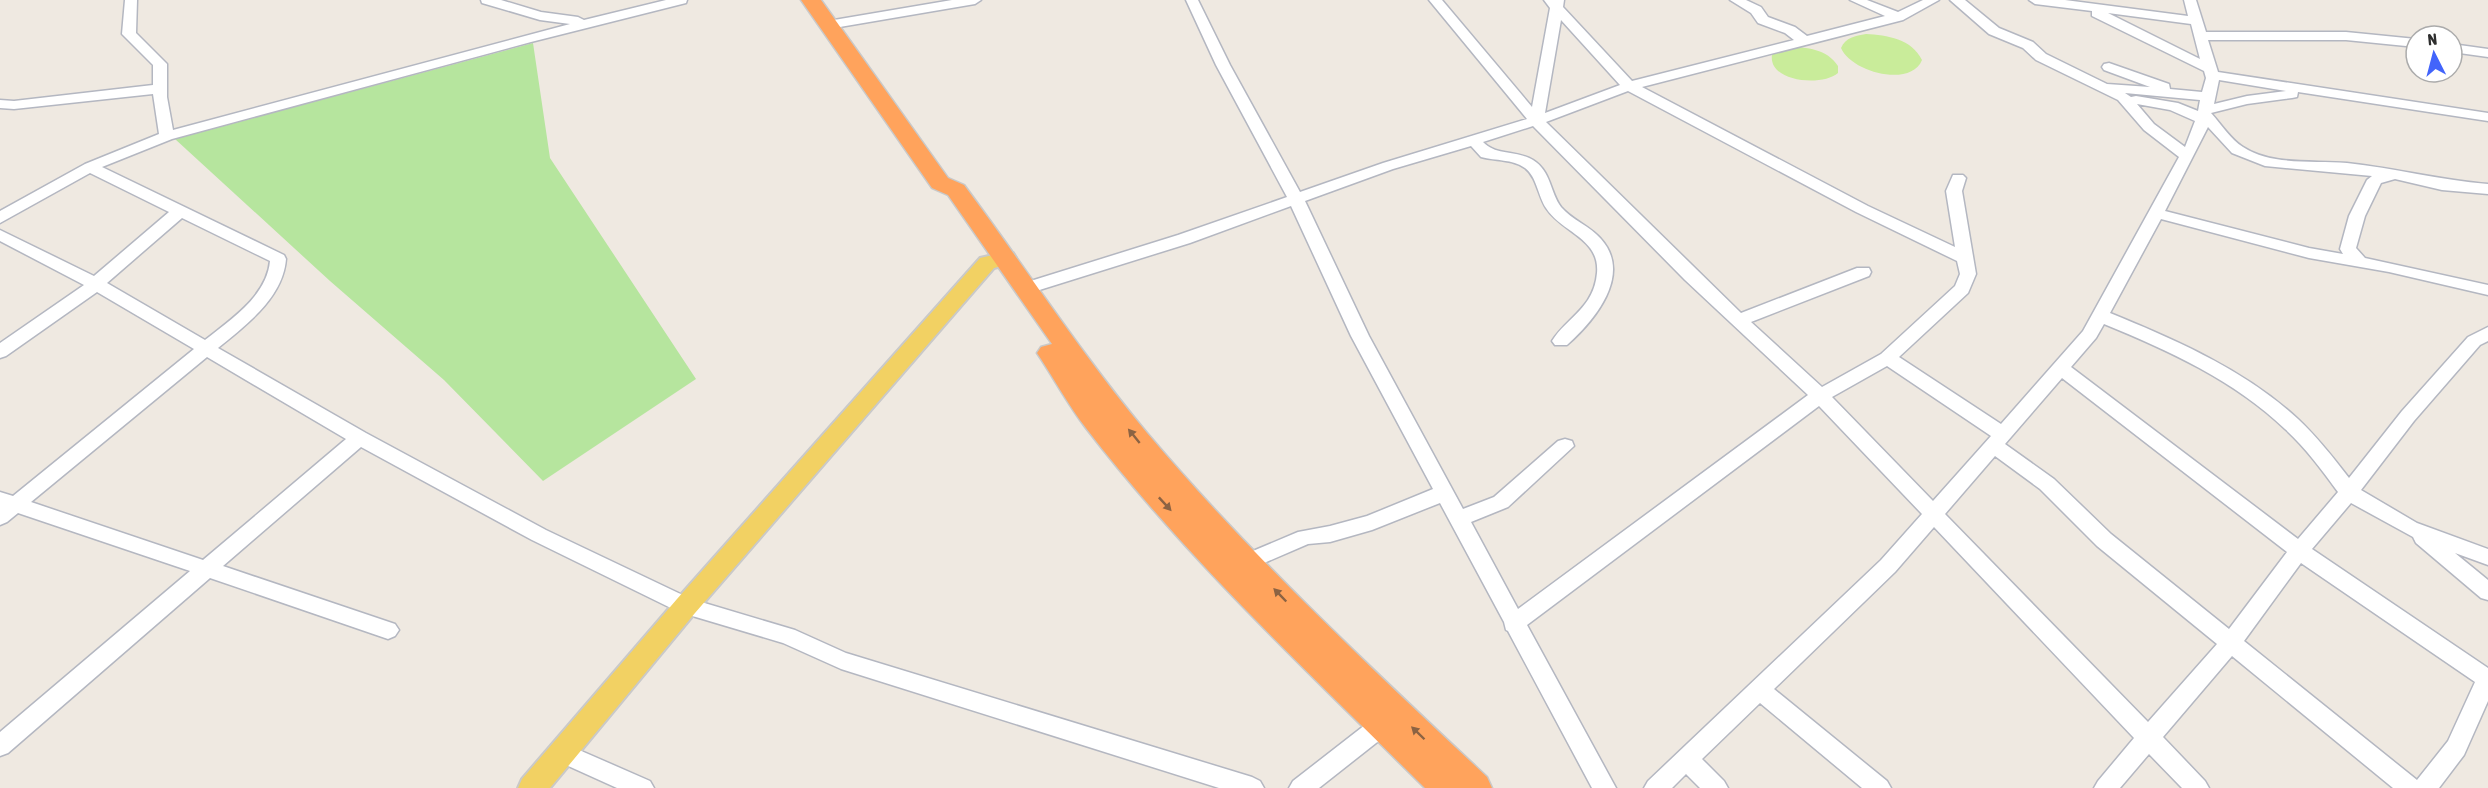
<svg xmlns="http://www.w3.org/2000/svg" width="2488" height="788" font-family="'Asap Condensed',sans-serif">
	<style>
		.green { fill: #b6e59e }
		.pitch { fill: #c9ec9a }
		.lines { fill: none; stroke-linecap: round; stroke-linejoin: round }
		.minor-casing { stroke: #b4b7c1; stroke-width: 3 }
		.major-casing { stroke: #c9c9c9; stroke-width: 4 }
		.highway-casing { stroke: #c9c9c9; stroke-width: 3 }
		.minor { fill: #fff; fill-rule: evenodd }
		.major { fill: #f2d163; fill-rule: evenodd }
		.highway { fill: #ffa35c; fill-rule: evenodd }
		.oneway { fill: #8c6343 }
	</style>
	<rect width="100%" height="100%" fill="#efe9e1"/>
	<path class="green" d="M533,43l17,115 146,221 -153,102 -99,-101 -114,-99 -155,-142z"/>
	<path class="pitch" d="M1866,34c21,1 46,5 56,26 -11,28 -71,12 -81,-12 5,-11 14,-12 25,-14z
		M1788,47c19,0 39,2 50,19v7c-16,14 -70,9 -66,-18l6,-5z"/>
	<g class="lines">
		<defs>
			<path id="minor" d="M125,0h12l-1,33 31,31v33l6,33 397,-106 -30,-4 -58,-17 -1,-3h20l40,12 37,5 6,3 82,-20h21l-1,3 -155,39 -359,97 -70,28 182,88 2,4c-3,39 -40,66 -68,89l148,85 180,97 145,69 104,31 51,23 406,124 8,4 4,7h-45l-378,-119 -58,-26 -104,-31 -147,-72 -171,-93 -138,119 172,58 4,6 -4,6 -7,3 -178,-61 -202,175 -8,3v-24l190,-161 -172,-58 -11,9 -7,3v-33l13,4 181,-147 -97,-57 -91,64 -6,2v-15l84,-58 -84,-44v-11l94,46 75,-64 -79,-39 -90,50v-12l85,-47 74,-30 -6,-40 -139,15 -14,-1v-8l14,1 139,-16v-20l-31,-31zM182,218l88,43c-3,35 -40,59 -65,79l-98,-57zM207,357l139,82 -143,121 -172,-58z
				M952,0h29l-6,4 -147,25 -7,-4 7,-4z
				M1186,0h12l32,65 70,127 83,-29 144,-44 -98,-119h13l90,107 18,-99 -6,-8h20l-1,7 69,74 162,-41 -9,-7 -27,-10 -7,-10 -21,-13h16l15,7 7,10 27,10 12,9 78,-20 -35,-16h17l31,12 25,-12h16l-36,20 -261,67 226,119 87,41 -9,-56 7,-16h10l3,3 -4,13 14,83 -8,19 -69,64 102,67 82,-93 96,-174 -35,-27 -26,-30 -82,-40 -13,-12 -34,-14 -39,-34h15l34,28 34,14 13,12 61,30 43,3 -46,-17 -2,-3 2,-3 5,-1 60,21 1,5 32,3 4,-14 -2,-7 -112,-55v-5l-57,-7 -6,-4h36l123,16 -4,-16h12l10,32h140l70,7v8l-70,-7h-138l10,32 270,41v8l-190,-29 -1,5 -5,1 -45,6 -36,9c10,11 20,27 32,34 29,19 70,13 104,16 47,5 93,17 141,21v10l-46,-4 -47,-11 -14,4 -16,33 -9,32 9,10 123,27v10l-99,-23 -80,-14 -148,-39 -51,94c66,27 135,57 188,106 19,18 35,38 51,59l53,-67 66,-74 20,-10v14l-8,4 -66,76 -53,69 56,33 71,26v16l-33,-12 33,27v20l-7,-2 -65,-55 -3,-6 -62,-34 -39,46 176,119v33l-24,54 -25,33h-46l-161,-132 -69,81 42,44 4,7h-27l-33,-34 -29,34h-26l4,-7 36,-43 -200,-211 -39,45 -121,117 113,92 4,7h-29l-102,-85 -58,56 22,22 4,7h-28l-14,-14 -14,14h-28l4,-7 233,-221 41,-46 -103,-108 -292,219 89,163h-24l-84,-157 -2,-1 -2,-8 -64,-119 -68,27 -42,12 -22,2 -60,26 -7,-2 -3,-6 3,-6 57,-24 32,-6 37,-10 66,-27 -82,-153 -60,-130 -101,37 -157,49h-12l-2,-4 2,-4 157,-49 109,-38 -71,-132zM2108,13l83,11 9,35zM1561,20l59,65 -75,28zM2219,80l67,11 -39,5 -33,8zM1628,91l228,121 101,49 3,13 -5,12 -74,68 -59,33 -71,-65 118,-46 2,-4 -2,-4h-12l-116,45 -195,-191zM2125,93l75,7 -2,11 -20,-8 -42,-7 -5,1zM2137,104l33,6 25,11 -10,26 -31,-23zM1533,126l152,154 123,115 -290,214 -47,-87 37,-15 66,-61 -2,-5 -7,-2 -7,2 -64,56 -31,12 -94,-173 -64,-135 88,-32 78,-23 10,11c15,4 31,2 44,11 12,9 13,28 21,40 16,25 54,30 51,65 -3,35 -30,44 -45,68l3,4h12c27,-24 66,-70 34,-106 -11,-13 -29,-19 -40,-32 -11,-15 -10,-36 -28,-47 -16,-10 -37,-4 -50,-18zM2208,127l24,26 33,13 107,10 -5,4 -18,36 -9,33 3,5 -34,-6 -144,-37zM2104,324c64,26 131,57 181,105 20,18 37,41 53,63l-40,47 -227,-172 25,-29zM1887,366l104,70 -58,65 -101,-104zM2062,378l225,174 -58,77 -118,-95 -57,-55 -49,-35zM1995,456l45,33 57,57 120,98 -69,78 -203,-208zM2301,563l174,119 -27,59 -31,39 -173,-139z
				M2452,44l36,5v8l-36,-5z
				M1382,715l8,3 3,7 -3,7 -71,56h-30l4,-7 81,-63z
				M563,743l87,38 4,7h-37l-62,-28 -3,-7 3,-7z"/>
			<path id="major" d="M1006,252l7,1 3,5 -3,5 -19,5 -299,345 -145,175h-32l4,-9 155,-180 303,-341z"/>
			<path id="highway" d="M801,0h20l127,178 16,7c61,82 117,169 183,248 104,123 223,234 340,344l5,11h-67c-117,-116 -239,-230 -339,-360 -17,-22 -30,-46 -45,-69l-4,-6 4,-6 11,-3 -104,-149 -16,-7z"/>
		</defs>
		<use href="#minor" class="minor-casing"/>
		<use href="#major" class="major-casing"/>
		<use href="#highway" class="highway-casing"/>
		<use href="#minor" class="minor"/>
		<use href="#major" class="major"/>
		<use href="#highway" class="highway"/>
	</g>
	<defs><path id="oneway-solid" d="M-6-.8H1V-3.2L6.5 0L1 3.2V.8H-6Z" transform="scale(1.5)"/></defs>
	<g class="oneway">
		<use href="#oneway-solid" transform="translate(1134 436) rotate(-129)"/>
		<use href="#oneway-solid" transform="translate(1165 504) rotate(47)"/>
		<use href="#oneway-solid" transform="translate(1280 595) rotate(-134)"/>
		<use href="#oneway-solid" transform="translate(1418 733) rotate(-136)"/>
	</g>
	<g transform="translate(2434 54) rotate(354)"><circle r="28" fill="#ffffff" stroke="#ababab" stroke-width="1.5"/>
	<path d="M0-4.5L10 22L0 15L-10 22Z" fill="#4264fb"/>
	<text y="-9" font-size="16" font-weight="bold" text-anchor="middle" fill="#2e2e2e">N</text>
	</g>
</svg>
